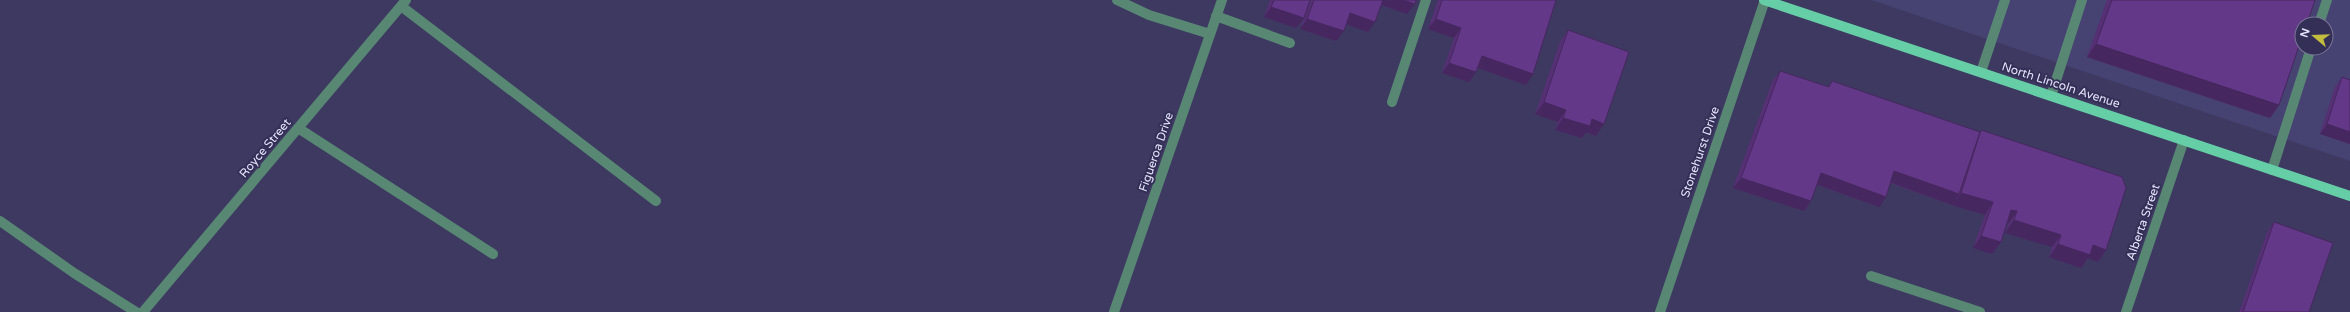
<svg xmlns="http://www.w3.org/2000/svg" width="2350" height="312" font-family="'Varela Round',sans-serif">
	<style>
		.built { fill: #464271; fill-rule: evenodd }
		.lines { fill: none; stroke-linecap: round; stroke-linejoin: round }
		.minor { stroke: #588874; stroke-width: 10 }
		.major { stroke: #66cea7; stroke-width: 10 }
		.wall { fill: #563075 }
		.shaded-wall { fill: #46275f }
		.building { fill: #643888; stroke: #46275f }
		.labels { text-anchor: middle; stroke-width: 4; stroke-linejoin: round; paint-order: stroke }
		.street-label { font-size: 12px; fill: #e4e3fc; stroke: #332f56 }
	</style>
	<rect width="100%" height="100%" fill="#3d3961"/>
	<path class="built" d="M1871,0h479v161zM2302,24h24v24h-24z"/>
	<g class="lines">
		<path class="minor" d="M1117,0l32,15 61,19
			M401,6l255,195
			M1216,16l74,27
			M2319,24l8,-24
			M1981,72l24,-72
			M2051,96l31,-96
			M1392,102l34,-102
			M298,128l195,126
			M2272,170l39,-122
			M0,221l74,52 62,39
			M1871,276l109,36
			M143,312l263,-312
			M1114,312l108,-312
			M1660,312l105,-312
			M2126,312l58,-172"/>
		<path class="major" d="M1764,0l586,196"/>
	</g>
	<path class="wall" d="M1270,0h40l-6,18 -8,10 -32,-11z
		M1311,0h105l-9,14 -26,-9 -13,27 -22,-8 -10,17 -36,-12z
		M1438,0h118l-30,85 -48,-17 -9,14 -27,-9 12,-35 -26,-9z
		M2107,0h208l-36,105 -9,13 -183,-61z
		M1568,30l28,106 -10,-4 -4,6 -27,-8 3,-8 -23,-8 25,-72z
		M1780,71l48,16 4,-6 148,51 1,-2 125,120 -8,12 -10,-4 -7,10 -32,-11 3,-10 -47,-14 4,-10h-2l-6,19 -9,12 -19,-6 12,-33 -33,-10 -62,-22 -4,14 -7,10 -62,-22 -6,16 -7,10 -71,-23 39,-106z
		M2342,77l8,3v64l-30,-10 15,-47z
		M2274,222l35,90h-70l28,-80z"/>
	<path class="shaded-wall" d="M1368,0h35l12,4 -8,10z
		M1271,7l33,11 -8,10 -32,-11z
		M1350,13l25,9 -7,10 -25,-9z
		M1307,19l37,12 -8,10 -36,-12z
		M1436,19l25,9 -7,10 -26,-9z
		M2096,44l183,61 -9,13 -183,-61z
		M1482,56l51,18 -7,11 -51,-18z
		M1449,63l27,9 -7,10 -27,-9z
		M1544,102l22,8 -8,12 -23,-8z
		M1563,118l29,1 12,5 -8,12 -10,-4 -4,6 -27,-8z
		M2327,124l23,8v12l-30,-10z
		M1894,171l65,23 -7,11 -65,-24z
		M1821,173l65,24 -7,10 -66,-24z
		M1741,178l70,23 -7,10 -71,-23z
		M1961,193l32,9 -8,13 -33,-10z
		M2011,210l6,1 -8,12 -6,-1z
		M2014,220l47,15 -9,12 -47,-14z
		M1981,236l20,6 -9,12 -19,-6z
		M2058,244l35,1 13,5 -8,12 -10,-4 -7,10 -32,-11z"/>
	<path class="building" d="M1274,0h36l-6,18 -33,-11z
		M1314,0h69l-8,22 -25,-9 -6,18 -37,-12z
		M1403,0h13l-1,4z
		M1442,0h114l-23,74 -51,-18 -6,16 -27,-9 12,-35 -25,-9z
		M2112,0h203l-8,24h-5v13l-23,68 -183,-61z
		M1568,30l61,22 -25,72 -12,-5 -2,7 -27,-8 3,-8 -22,-8z
		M1780,71l49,16 3,-6 148,51 -21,62 -65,-23 -8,26 -65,-24 -10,28 -70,-23z
		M2342,77l8,3v52l-23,-8z
		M1981,130l141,47 4,11 -20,62 -13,-5 -3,10 -32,-11 3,-9 -47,-15 3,-9 -6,-1 -10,32 -20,-6 12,-34 -32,-9z
		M2274,222l59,21 -24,69h-66z"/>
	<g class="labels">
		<g class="street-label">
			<text transform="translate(2061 85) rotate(18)" y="4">North Lincoln Avenue</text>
			<text transform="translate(265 148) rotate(-50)" y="4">Royce Street</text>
			<text transform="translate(1156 152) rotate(-71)" y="4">Figueroa Drive</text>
			<text transform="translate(1700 152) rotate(-71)" y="4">Stonehurst Drive</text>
			<text transform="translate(2143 222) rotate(-71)" y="4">Alberta Street</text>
		</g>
	</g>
	<g transform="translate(2314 36) rotate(289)"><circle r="19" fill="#332f56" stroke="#7a7798"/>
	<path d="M0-3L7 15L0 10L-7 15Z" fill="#c2bd3f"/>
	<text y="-6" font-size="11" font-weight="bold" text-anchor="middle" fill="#e4e3fc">N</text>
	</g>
</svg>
